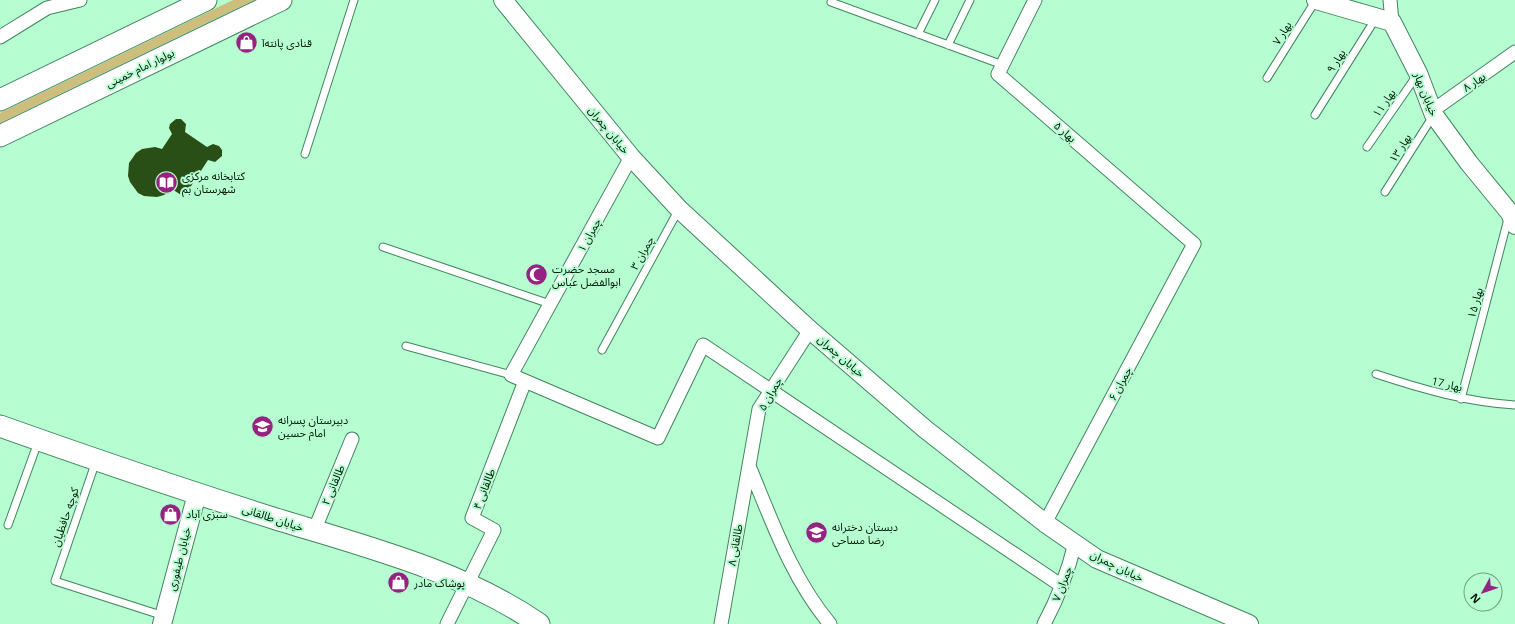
<svg xmlns="http://www.w3.org/2000/svg" width="1515" height="624" font-family="'Open Sans','Noto Sans Arabic',sans-serif">
	<style>
		.green { fill: #cdbe7e }
		.building { fill: #294e16 }
		.lines { fill: none; stroke-linecap: round; stroke-linejoin: round }
		.lane-casing { stroke: #40855e; stroke-width: 9 }
		.street-casing { stroke: #40855e; stroke-width: 15 }
		.secondary-casing { stroke: #40855e; stroke-width: 20 }
		.primary-casing { stroke: #40855e; stroke-width: 23 }
		.lane { stroke: #fff; stroke-width: 7 }
		.street { stroke: #fff; stroke-width: 13 }
		.secondary { stroke: #fff; stroke-width: 18 }
		.primary { stroke: #fff; stroke-width: 21 }
		.labels { text-anchor: middle; stroke-width: 4; stroke-linejoin: round; paint-order: stroke }
		.street-label { font-size: 11px; fill: #001607; stroke: #b6fed1 }
		.poi-label { font-size: 11px; fill: #001607; stroke: #b6fed1; text-anchor: start }
	</style>
	<rect width="100%" height="100%" fill="#b6fed1"/>
	<path class="green" d="M233,0h21l-254,123v-10z"/>
	<path class="building" d="M176,119h5l5,5 -1,8 22,15 6,-3 6,2 3,4v6l-7,6 -7,-2 -24,37 -12,-8 -8,6 -7,2 -13,-1 -6,-3 -8,-11 -2,-6 1,-13 7,-10 6,-4 13,-2 7,2 10,-15 -3,-6 1,-4z"/>
	<g class="lines">
		<defs>
			<path id="lane" d="M831,2l172,63
				M918,34l17,-34
				M948,45l22,-45
				M1267,78l49,-78
				M1315,115l61,-97
				M1367,147l50,-72
				M305,154l49,-154
				M1385,192l48,-76
				M383,247l167,57
				M406,346l105,29
				M602,350l77,-141
				M1376,374c45,15 91,28 139,31
				M1461,399l47,-180
				M96,461l-41,120 109,35
				M8,525l30,-83"/>
			<path id="street" d="M1035,0l-37,74 196,170 -149,279
				M1390,0l2,22
				M0,37l47,-29 33,-8
				M1432,111l83,-59
				M631,157l-120,218 147,63 45,-93 359,241
				M749,466c23,55 42,111 81,158
				M314,531l38,-92
				M447,624l47,-94 -22,-12 53,-137
				M721,624l38,-215 51,-79
				M1044,624c14,-26 24,-52 31,-81"/>
			<path id="secondary" d="M503,0l128,157 48,52 131,121 115,99 120,94 52,36 152,65
				M1316,0l76,22 26,51 16,42 35,48 41,50 5,12
				M162,624l35,-130"/>
			<path id="primary" d="M0,100l206,-100
				M0,136l281,-136
				M0,426c90,32 181,63 273,92 90,28 188,52 266,106"/>
		</defs>
		<use href="#lane" class="lane-casing"/>
		<use href="#street" class="street-casing"/>
		<use href="#secondary" class="secondary-casing"/>
		<use href="#primary" class="primary-casing"/>
		<use href="#lane" class="lane"/>
		<use href="#street" class="street"/>
		<use href="#secondary" class="secondary"/>
		<use href="#primary" class="primary"/>
	</g>
	<defs>
		<symbol id="shop-disc" viewBox="-11 -11 22 22"><circle r="9.5" fill="#962381" stroke="#b6fed1"/><path d="M-5-2.5h2.3a2.7 3.5 0 0 1 5.4 0H5L5.5 6h-11ZM-1.5-2.5h3a1.5 2.3 0 0 0-3 0Z" fill="#fff"/></symbol>
		<symbol id="library-disc" viewBox="-11 -11 22 22"><circle r="9.5" fill="#962381" stroke="#b6fed1"/><path d="M-6-4Q-3-5.5-.7-3.5V5Q-3 3-6 4ZM6-4Q3-5.5 .7-3.5V5Q3 3 6 4Z" fill="#fff"/></symbol>
		<symbol id="mosque-disc" viewBox="-11 -11 22 22"><circle r="9.5" fill="#962381" stroke="#b6fed1"/><path d="M3.5-4.9A6 6 0 1 0 3.5 4.9A5 5 0 1 1 3.5-4.9Z" fill="#fff"/></symbol>
		<symbol id="school-disc" viewBox="-11 -11 22 22"><circle r="9.5" fill="#962381" stroke="#b6fed1"/><path d="M0-5L7-2L0 1L-7-2ZM-4 1L0 2.5L4 1V4Q0 6-4 4Z" fill="#fff"/></symbol>
	</defs>
	<g fill-rule="evenodd">
		<use href="#shop-disc" x="234" y="30" width="25" height="25"/>
		<use href="#library-disc" x="154" y="170" width="25" height="25"/>
		<use href="#mosque-disc" x="524" y="262" width="25" height="25"/>
		<use href="#school-disc" x="250" y="414" width="25" height="25"/>
		<use href="#shop-disc" x="158" y="502" width="25" height="25"/>
		<use href="#school-disc" x="804" y="520" width="25" height="25"/>
		<use href="#shop-disc" x="386" y="570" width="25" height="25"/>
	</g>
	<g class="labels">
		<g class="street-label">
			<text transform="translate(1282 33) rotate(-58)" y="4">بهار ۷</text>
			<text transform="translate(1336 61) rotate(-58)" y="4">بهار ۹</text>
			<text transform="translate(140 68) rotate(-26)" y="4">بولوار امام خمینی</text>
			<text transform="translate(1474 82) rotate(-34)" y="4">بهار ۸</text>
			<text transform="translate(1426 94) rotate(68)" y="4">خیابان بهار</text>
			<text transform="translate(1384 103) rotate(-55)" y="4">بهار ۱۱</text>
			<text transform="translate(609 130) rotate(51)" y="4">خیابان چمران</text>
			<text transform="translate(1065 132) rotate(41)" y="4">بهار ۵</text>
			<text transform="translate(1400 148) rotate(-58)" y="4">بهار ۱۳</text>
			<text transform="translate(589 235) rotate(-61)" y="4">چمران ۱</text>
			<text transform="translate(642 253) rotate(-61)" y="4">چمران ۳</text>
			<text transform="translate(1475 303) rotate(-75)" y="4">بهار ۱۵</text>
			<text transform="translate(841 356) rotate(41)" y="4">خیابان چمران</text>
			<text transform="translate(1120 384) rotate(-62)" y="4">چمران ۶</text>
			<text transform="translate(1447 384) rotate(13)" y="4">بهار 17</text>
			<text transform="translate(770 394) rotate(-60)" y="4">چمران ۵</text>
			<text transform="translate(333 485) rotate(-67)" y="4">طالقانی ۲</text>
			<text transform="translate(484 489) rotate(-69)" y="4">طالقانی ۴</text>
			<text transform="translate(65 517) rotate(-71)" y="4">کوچه حافظیان</text>
			<text transform="translate(273 518) rotate(18)" y="4">خیابان طالقانی</text>
			<text transform="translate(735 545) rotate(-80)" y="4">طالقانی ۸</text>
			<text transform="translate(179 559) rotate(-76)" y="4">خیابان طیفوری</text>
			<text transform="translate(1117 566) rotate(26)" y="4">خیابان چمران</text>
			<text transform="translate(1062 584) rotate(-69)" y="4">چمران ۷</text>
		</g>
		<g class="poi-label">
			<text x="262" y="47">قنادی پانته‌آ</text>
			<text x="182" y="180">کتابخانه مرکزی<tspan x="182" dy="13">شهرستان بم</tspan></text>
			<text x="552" y="273">مسجد حضرت<tspan x="552" dy="13">ابوالفضل عباس</tspan></text>
			<text x="278" y="424">دبیرستان پسرانه<tspan x="278" dy="13">امام حسین</tspan></text>
			<text x="186" y="518">سبزی آباد</text>
			<text x="832" y="531">دبستان دخترانه<tspan x="832" dy="13">رضا مساحی</tspan></text>
			<text x="414" y="587">پوشاک مادر</text>
		</g>
	</g>
	<g transform="translate(1483 592) rotate(230)"><circle r="19" fill="#b6fed1" stroke="#6da180"/>
	<path d="M0-3L7 15L0 10L-7 15Z" fill="#962381"/>
	<text y="-6" font-size="11" font-weight="bold" text-anchor="middle" fill="#001607">N</text>
	</g>
</svg>
